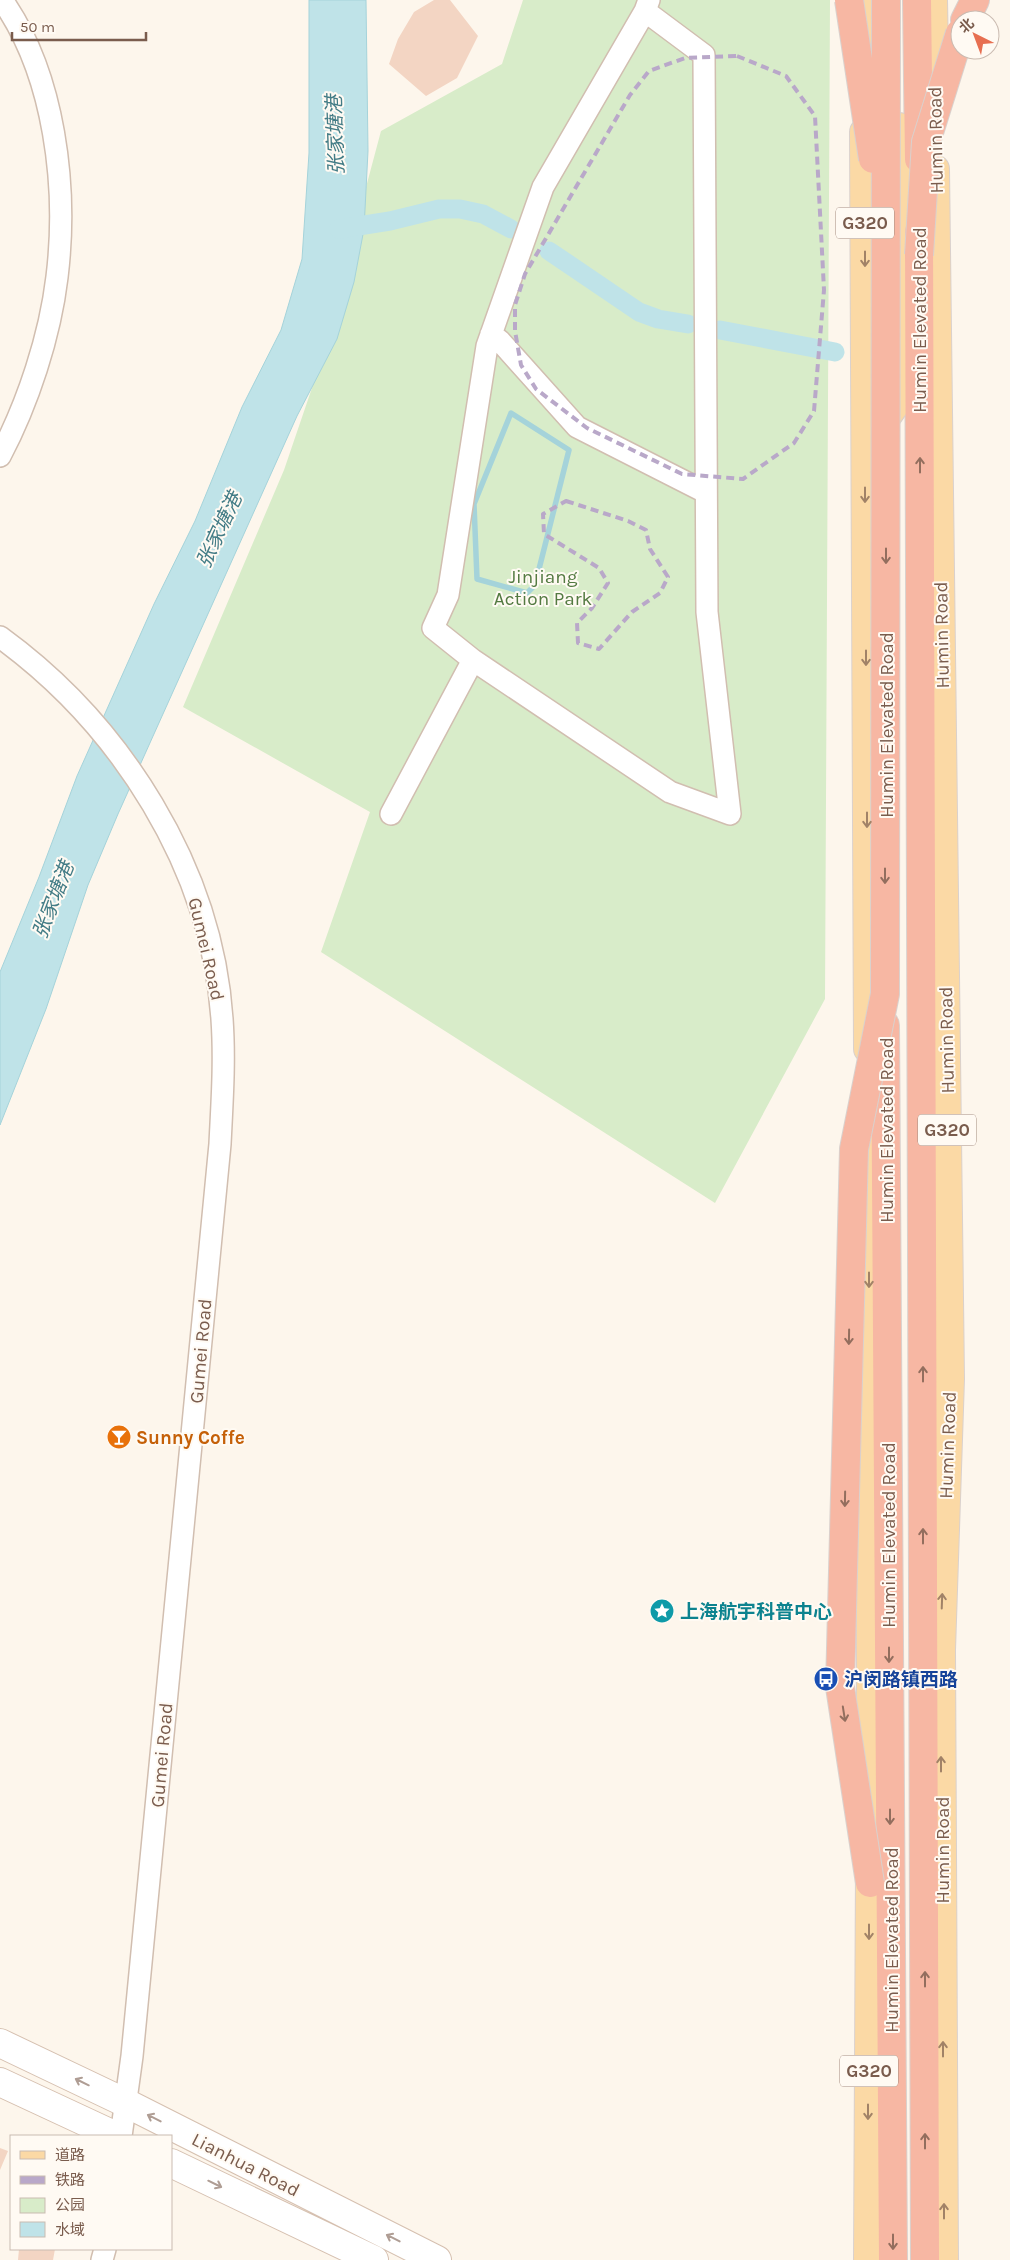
<svg xmlns="http://www.w3.org/2000/svg" width="1010" height="2260" font-family="Karla,'Noto Sans SC',sans-serif">
	<style>
		.green { fill: #d8ecc9 }
		.water { fill: #bfe3e8; stroke: #a5d3da }
		.lines { fill: none; stroke-linecap: round; stroke-linejoin: round }
		.stream { stroke: #a5d3da; stroke-width: 5.5 }
		.canal { stroke: #bfe3e8; stroke-width: 19 }
		.building { fill: #f3d5c3 }
		.street-casing { stroke: #d1beb0; stroke-width: 24 }
		.secondary-casing { stroke: #d6c0b0; stroke-width: 30 }
		.primary-casing { stroke: #dad1cd; stroke-width: 30 }
		.highway-casing { stroke: #dad1cd; stroke-width: 30 }
		.street { stroke: #fff; stroke-width: 21 }
		.secondary { stroke: #fff; stroke-width: 28 }
		.primary { stroke: #fbd9a5; stroke-width: 28 }
		.highway { stroke: #f7b7a3; stroke-width: 28 }
		.rail { stroke: #b9a8c9; stroke-width: 4; stroke-dasharray: 8 5; stroke-linecap: butt }
		.highway-bridge-casing { stroke: #dad1cd; stroke-width: 30; stroke-linecap: butt }
		.highway-bridge { stroke: #f7b7a3; stroke-width: 28 }
		.oneway { stroke: #a18267 }
		.oneway2 { stroke: #936e5e }
		.oneway3 { stroke: #af9d94 }
		.labels { text-anchor: middle; stroke-width: 4; stroke-linejoin: round; paint-order: stroke }
		.shield { fill: #fffaf3; stroke: #a28b7f; stroke-width: 1 }
		.shield-label { font-size: 18px; font-weight: bold; fill: #7a5c4d }
		.street-label { font-size: 19px; fill: #7a5c4d; stroke: #fffaf3 }
		.park-label { font-size: 19px; fill: #537a41; stroke: #fffaf3 }
		.food-label { font-size: 19px; font-weight: bold; fill: #c56008; stroke: #fffaf3; text-anchor: start }
		.culture-label { font-size: 19px; font-weight: bold; fill: #0d838f; stroke: #fffaf3; text-anchor: start }
		.transit-label { font-size: 19px; font-weight: bold; fill: #164399; stroke: #fffaf3; text-anchor: start }
		.water-label { font-size: 20px; font-style: italic; fill: #437c86; stroke: #fffaf3 }
	</style>
	<rect width="100%" height="100%" fill="#fdf6ec"/>
	<path class="green" d="M523,0h307l-5,999 -110,204 -394,-251 49,-140 -187,-105 101,-237 30,-88 67,-251 121,-67z"/>
	<path class="water" d="M309,0h57l2,151 -4,78 -10,53 -17,57 -40,77 -179,398 -30,71 -42,124 -46,116v-153l39,-95 38,-101 77,-172 41,-83 47,-114 39,-77 21,-71 7,-106z"/>
	<g class="lines">
		<path class="stream" d="M511,413l58,37 -34,135 -8,8 -50,-14 -3,-75z"/>
		<path class="canal" d="M339,229l51,-8 49,-12h21l23,5 28,15
			M549,251l90,61 19,7 30,5
			M720,330l115,22"/>
	</g>
	<path class="building" d="M434,0h16l28,36 -21,42 -31,18 -37,-32 9,-25 16,-27z
		M0,2148l8,3 -8,19z
		M19,2249h36l-2,11h-35z"/>
	<g class="lines">
		<defs>
			<path id="street" d="M645,11l59,44 3,557 23,202 -60,-22 -197,-132 -40,-32 15,-33 39,-249 56,-159 102,-176 4,-11
				M491,334l9,7 77,86 128,65
				M0,456c28,-53 50,-120 57,-179 11,-90 -2,-202 -55,-277
				M0,637c121,88 212,231 222,382 3,42 0,84 -2,125l-88,912 -11,80
				M391,814l82,-154
				M102,2260l3,-11"/>
			<path id="secondary" d="M0,2043l126,60 311,157
				M0,2082l116,54
				M171,2163l203,97"/>
			<path id="primary" d="M864,0v46
				M933,0l2,106
				M864,132l4,917
				M935,169l15,1210 -9,271 3,610
				M878,429l22,-31 -1,-271
				M868,2260l3,-586 -3,-565"/>
			<path id="highway" d="M917,0l2,159
				M965,20l10,-20
				M919,232l6,2028
				M885,1025l8,1235"/>
		</defs>
		<use href="#street" class="street-casing"/>
		<use href="#secondary" class="secondary-casing"/>
		<use href="#primary" class="primary-casing"/>
		<use href="#highway" class="highway-casing"/>
		<use href="#street" class="street"/>
		<use href="#secondary" class="secondary"/>
		<use href="#primary" class="primary"/>
		<use href="#highway" class="highway"/>
		<path class="rail" d="M737,56l49,20 29,40 9,174 -10,121 -20,32 -51,36 -61,-5 -95,-46 -51,-39 -15,-24 -6,-34v-26l10,-31 105,-179 19,-24 36,-13z
			M566,501l62,20 18,9 4,19 18,28 -8,16 -28,19 -33,37 -21,-6 -1,-20 15,-15 16,-25 -9,-15 -55,-34 -1,-20z"/>
		<defs>
			<path id="highway-bridge" d="M849,0l24,159
				M919,255l7,-113 34,-109
				M870,1883l-30,-196 14,-538 31,-155 1,-994"/>
		</defs>
		<use href="#highway-bridge" class="highway-bridge-casing"/>
		<use href="#highway-bridge" class="highway-bridge"/>
	</g>
	<defs><path id="oneway-shaft" d="M-6 0H5M1.5-3L5.5 0L1.5 3" fill="none" stroke-width="1.6" stroke-linecap="round" stroke-linejoin="round" transform="scale(1.25)"/></defs>
	<g class="oneway">
		<use href="#oneway-shaft" transform="translate(865 259) rotate(90)"/>
		<use href="#oneway-shaft" transform="translate(865 495) rotate(90)"/>
		<use href="#oneway-shaft" transform="translate(866 658) rotate(90)"/>
		<use href="#oneway-shaft" transform="translate(867 820) rotate(90)"/>
		<use href="#oneway-shaft" transform="translate(869 1280) rotate(90)"/>
		<use href="#oneway-shaft" transform="translate(942 1601) rotate(-88)"/>
		<use href="#oneway-shaft" transform="translate(941 1764) rotate(-90)"/>
		<use href="#oneway-shaft" transform="translate(869 1932) rotate(90)"/>
		<use href="#oneway-shaft" transform="translate(943 2049) rotate(-90)"/>
		<use href="#oneway-shaft" transform="translate(868 2112) rotate(90)"/>
		<use href="#oneway-shaft" transform="translate(944 2211) rotate(-90)"/>
	</g>
	<g class="oneway2">
		<use href="#oneway-shaft" transform="translate(920 465) rotate(-90)"/>
		<use href="#oneway-shaft" transform="translate(886 556) rotate(90)"/>
		<use href="#oneway-shaft" transform="translate(885 876) rotate(90)"/>
		<use href="#oneway-shaft" transform="translate(849 1337) rotate(91)"/>
		<use href="#oneway-shaft" transform="translate(923 1374) rotate(-90)"/>
		<use href="#oneway-shaft" transform="translate(845 1499) rotate(91)"/>
		<use href="#oneway-shaft" transform="translate(923 1536) rotate(-90)"/>
		<use href="#oneway-shaft" transform="translate(889 1655) rotate(90)"/>
		<use href="#oneway-shaft" transform="translate(844 1714) rotate(81)"/>
		<use href="#oneway-shaft" transform="translate(890 1817) rotate(90)"/>
		<use href="#oneway-shaft" transform="translate(925 1979) rotate(-90)"/>
		<use href="#oneway-shaft" transform="translate(925 2141) rotate(-90)"/>
		<use href="#oneway-shaft" transform="translate(893 2242) rotate(90)"/>
	</g>
	<g class="oneway3">
		<use href="#oneway-shaft" transform="translate(82 2082) rotate(-154)"/>
		<use href="#oneway-shaft" transform="translate(154 2118) rotate(-153)"/>
		<use href="#oneway-shaft" transform="translate(215 2184) rotate(26)"/>
		<use href="#oneway-shaft" transform="translate(393 2238) rotate(-153)"/>
	</g>
	<defs>
		<symbol id="bar-disc" viewBox="-11 -11 22 22"><circle r="9.5" fill="#e8710a" stroke="#fffaf3"/><path d="M-6-5H6L.8 .8V4.5H3.5V6h-7V4.5H-.8V.8Z" fill="#fff"/></symbol>
		<symbol id="sight-disc" viewBox="-11 -11 22 22"><circle r="9.5" fill="#0f9aa8" stroke="#fffaf3"/><path d="M0-6L1.8-2.2L6-1.7L2.9 1.2L3.7 5.4L0 3.3L-3.7 5.4L-2.9 1.2L-6-1.7L-1.8-2.2Z" fill="#fff"/></symbol>
		<symbol id="bus-disc" viewBox="-11 -11 22 22"><circle r="9.5" fill="#1a4fb4" stroke="#fffaf3"/><path d="M-5-6H5V4H4V6H2V4H-2V6H-4V4H-5ZM-3.5-4V0h7V-4ZM-3.5 1.2v1.5H-2V1.2ZM2 1.2v1.5H3.5V1.2Z" fill="#fff"/></symbol>
	</defs>
	<g fill-rule="evenodd">
		<use href="#bar-disc" x="105" y="1423" width="28" height="28"/>
		<use href="#sight-disc" x="648" y="1597" width="28" height="28"/>
		<use href="#bus-disc" x="812" y="1665" width="28" height="28"/>
	</g>
	<g class="labels">
		<g class="shield">
			<rect x="836" y="207.5" width="58" height="31" rx="4"/>
			<rect x="918" y="1114.5" width="58" height="31" rx="4"/>
			<rect x="840" y="2055.5" width="58" height="31" rx="4"/>
		</g>
		<g class="shield-label">
			<text x="865" y="229">G320</text>
			<text x="947" y="1136">G320</text>
			<text x="869" y="2077">G320</text>
		</g>
		<g class="street-label">
			<text transform="translate(935 140) rotate(-91)" y="7">Humin Road</text>
			<text transform="translate(919 320) rotate(-90)" y="7">Humin Elevated Road</text>
			<text transform="translate(941 635) rotate(-91)" y="7">Humin Road</text>
			<text transform="translate(886 725) rotate(-90)" y="7">Humin Elevated Road</text>
			<text transform="translate(207 949) rotate(77)" y="7">Gumei Road</text>
			<text transform="translate(946 1040) rotate(-91)" y="7">Humin Road</text>
			<text transform="translate(886 1130) rotate(-90)" y="7">Humin Elevated Road</text>
			<text transform="translate(200 1351) rotate(-85)" y="7">Gumei Road</text>
			<text transform="translate(947 1445) rotate(-88)" y="7">Humin Road</text>
			<text transform="translate(888 1535) rotate(-90)" y="7">Humin Elevated Road</text>
			<text transform="translate(161 1755) rotate(-85)" y="7">Gumei Road</text>
			<text transform="translate(942 1850) rotate(-90)" y="7">Humin Road</text>
			<text transform="translate(891 1940) rotate(-90)" y="7">Humin Elevated Road</text>
			<text transform="translate(246 2164) rotate(27)" y="7">Lianhua Road</text>
		</g>
		<g class="park-label">
			<text x="543" y="583">Jinjiang<tspan x="543" dy="22">Action Park</tspan></text>
		</g>
		<g class="food-label">
			<text x="136" y="1444">Sunny Coffe</text>
		</g>
		<g class="culture-label">
			<text x="680" y="1618">上海航宇科普中心</text>
		</g>
		<g class="transit-label">
			<text x="844" y="1686">沪闵路镇西路</text>
		</g>
		<g class="water-label">
			<text transform="translate(335 135) rotate(-92)" y="7">张家塘港</text>
			<text transform="translate(219 530) rotate(-65)" y="7">张家塘港</text>
			<text transform="translate(53 900) rotate(-69)" y="7">张家塘港</text>
		</g>
	</g>
	<rect x="10" y="2135" width="162" height="115" fill="#fffaf3" stroke="#cabbb1"/>
	<rect x="20" y="2151" width="25" height="8" fill="#fbd9a5" stroke="#cabbb1"/>
	<text x="55" y="2160" font-size="15" fill="#7a5c4d">道路</text>
	<rect x="20" y="2176" width="25" height="8" fill="#b9a8c9" stroke="#cabbb1"/>
	<text x="55" y="2185" font-size="15" fill="#7a5c4d">铁路</text>
	<rect x="20" y="2198" width="25" height="15" fill="#d8ecc9" stroke="#cabbb1"/>
	<text x="55" y="2210" font-size="15" fill="#7a5c4d">公园</text>
	<rect x="20" y="2222" width="25" height="15" fill="#bfe3e8" stroke="#cabbb1"/>
	<text x="55" y="2235" font-size="15" fill="#7a5c4d">水域</text>
	<g transform="translate(975 35) rotate(318)"><circle r="24" fill="#fffaf3" stroke="#cabbb1"/>
	<path d="M0-4L9 19L0 12L-9 19Z" fill="#e76f51"/>
	<text y="-8" font-size="14" font-weight="bold" text-anchor="middle" fill="#7a5c4d">北</text>
	</g>
	<path d="M12 32v8h134v-8" fill="none" stroke="#7a5c4d" stroke-width="2.5"/>
	<text x="20" y="32" font-size="15" fill="#7a5c4d" stroke="#fffaf3" stroke-width="4" paint-order="stroke">50 m</text>
</svg>
